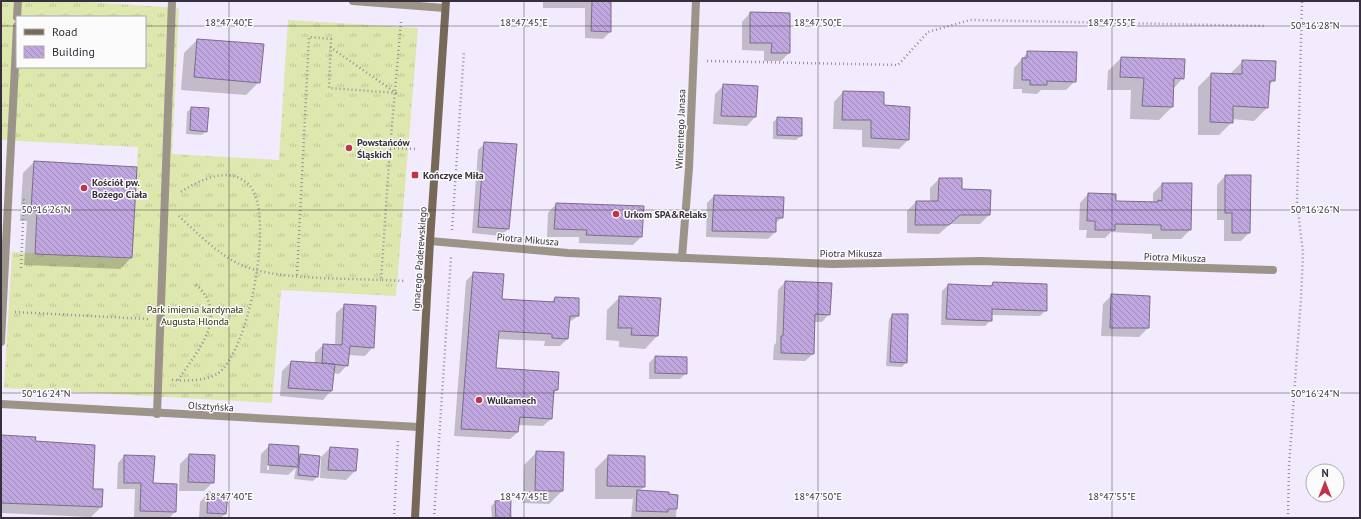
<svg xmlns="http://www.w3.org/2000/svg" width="1361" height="519" font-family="'PT Sans',sans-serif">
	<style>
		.grass { fill: url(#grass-tufts); fill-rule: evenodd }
		.shadow { fill: #0003; fill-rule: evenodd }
		.building { fill: url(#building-back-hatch); stroke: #7a6e8a }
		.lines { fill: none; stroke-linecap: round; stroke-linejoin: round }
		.path { stroke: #968f9f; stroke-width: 2.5; stroke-dasharray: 1 3; stroke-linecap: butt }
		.service { stroke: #9d9489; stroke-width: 8 }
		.minor { stroke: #9d9489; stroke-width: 8 }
		.secondary { stroke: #776959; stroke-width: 8 }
		.ticks { fill: none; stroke: #35303c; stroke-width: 1; stroke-opacity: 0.45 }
		.poi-dot { fill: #c3324b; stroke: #fbfbfb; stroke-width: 1.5 }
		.labels { text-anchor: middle; stroke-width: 3; stroke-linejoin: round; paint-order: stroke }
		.street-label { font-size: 10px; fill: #35303c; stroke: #fbfbfb }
		.poi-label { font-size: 10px; font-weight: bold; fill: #35303c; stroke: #fbfbfb; text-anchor: start }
		.park-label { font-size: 10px; fill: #2a2f00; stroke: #fbfbfb }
		.ticks-label { font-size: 10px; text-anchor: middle; fill: #35303c; stroke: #fbfbfb; stroke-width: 3; stroke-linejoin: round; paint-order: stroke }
	</style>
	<defs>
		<pattern id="grass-tufts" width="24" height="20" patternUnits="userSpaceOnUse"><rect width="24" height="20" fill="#dde7ae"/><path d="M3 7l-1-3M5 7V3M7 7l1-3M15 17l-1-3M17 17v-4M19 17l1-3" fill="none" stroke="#bec697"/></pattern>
		<pattern id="building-back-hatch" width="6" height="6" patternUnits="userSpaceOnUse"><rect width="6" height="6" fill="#c0a7e0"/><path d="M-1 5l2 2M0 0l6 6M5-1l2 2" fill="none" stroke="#9d88b7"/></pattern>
	</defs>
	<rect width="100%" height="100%" fill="#f2eafd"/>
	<path class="grass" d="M1,1h73l105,7 -7,146 107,6 9,-140 130,8 -22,268 -115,-6 -9,113 -268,-15 8,-136 120,7 6,-112 -137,-7zM17,17h128v50h-128z"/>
	<path class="shadow" d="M543,1h67v31l-7,7 -18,-1v-30h-42z
		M750,13l39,40 -8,8h-17v-10l-22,-1v-28z
		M197,40l62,42 -13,13 -65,-5 3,-37z
		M1028,52l47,29 -9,9h-25l-4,4 -15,-1v-4h-9l1,-21z
		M1121,58l62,2v18l-10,11 -1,18 -13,13 -29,-1 1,-29h-24l1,-19z
		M1243,61l31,19 -6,6 -1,22 -13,13 -22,-2v3l-13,13h-21v-48l13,-13 18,1z
		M724,85l31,32 -8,9 -34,-2 2,-30z
		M843,92l40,14 25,34 -9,9 -37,-2v-17l-29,-1 1,-27z
		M192,108l14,23 -4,4 -16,-1 1,-22z
		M778,118l23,18 -5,4 -23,-1v-17z
		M485,143l23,86 -7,7 -29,-3 6,-83z
		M34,162l102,6 -5,90 -11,11 -96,-4 3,-44h-7l3,-48z
		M1225,176l24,57 -8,8h-17v-21h-7v-35z
		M939,179l22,11 29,1 -1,24 -9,9h-30l-11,10 -32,-1v-22l9,-9h14v-14z
		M1162,184l28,46 -9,9h-29v-5l-41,-2 -6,6h-19l1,-8h-8l1,-27 8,-9 27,8 38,1v-10z
		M714,196l68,21 -7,7v8l-7,7 -62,-2 1,-34z
		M556,204l85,33 -8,8 -54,-2v-6h-32l1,-24z
		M474,273l27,27 49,3 5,-5 23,18 -10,7 -1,16 -7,7h-16l1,-5 -48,-2 -2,30 62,21 -4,4 -2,25 -8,7 -25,-1v7l-8,7 -56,-3 12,-155z
		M785,282l44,32 -7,8h-8l-1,32 -8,7 -32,-1 1,-15 2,-2 2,-53z
		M993,283l53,27 -6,6 -49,-1v5l-6,6 -44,-1 1,-34 6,-6 41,2z
		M1112,295l36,33 -9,9 -38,-1 2,-32z
		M620,297l37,39 -12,13 -26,-2v-6l-13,-1 1,-30z
		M345,305l28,42 -8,9 -16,-1 -2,10 -8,9 -6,-1 -2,18 -8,9 -43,-4 2,-25 9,-9 24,2v-11l8,-8 12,1 1,-33z
		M893,315l13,47 -4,5 -16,-1 3,-47z
		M655,357l31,16 -6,6h-31v-16z
		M1,436l33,6 58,48h10l-1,17 -10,10 -90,-4z
		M270,445l27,14 4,-4 16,22 -4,4 -19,-2 2,-11 -8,7 -28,-2 1,-19zM268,453h2l-1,17h-2z
		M330,448l27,2 -2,21 -9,9 -26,-2 1,-21z
		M537,452l25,39 -13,13 -26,-1 1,-38z
		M189,455l24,27 -9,9h-25l1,-27z
		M124,456l28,28 24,1 -1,27 -6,6 -35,-1 1,-28h-18l1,-26z
		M608,456l36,31 -5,4 38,5 -1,22h-45l2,-20 -2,1h-36v-30z
		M208,493l17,21 -4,4h-22l1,-16z
		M511,501l1,17h-20l-1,-12 5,-4z"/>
	<path class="building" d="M592,1h19v31l-20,-1z
		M750,12l40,1v40h-19l1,-10h-22z
		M197,39l67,5 -4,39 -66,-6z
		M1027,51l50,1 -1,30 -29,-1v4h-17v-5h-8v-22h5z
		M1121,57l64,2 -1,20 -10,-1 -1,29 -31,-1 2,-28 -24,-1z
		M1242,60l34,1 -1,20h-5l-2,27 -35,-2v17l-23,-1 1,-49 31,1z
		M723,84l35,2 -2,31 -35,-1z
		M843,91l41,1v13l26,2 -1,33 -38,-2v-18h-29z
		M191,107l18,1 -2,24 -17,-2z
		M777,117l25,1v18l-25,-1z
		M484,142l33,2 -8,85 -31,-2z
		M34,161l103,6 -5,91 -97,-4 2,-43 -6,-1z
		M1225,175h26l-1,58h-18v-20h-7z
		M939,178h23v11l29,1 -1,25h-30l-11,10h-34l1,-24h22z
		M1162,183h30l-1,47h-30v-5l-46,-1v6h-20v-9h-8l1,-28 28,1v7l42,1v-2l4,1z
		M714,195l70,2 -1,21h-7v14l-64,-1z
		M556,203l88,3 -2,31 -56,-2 1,-5 -33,-1z
		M473,272l31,2 -2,25 52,3 1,-5 24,1v18h-9l-2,23 -16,-1v-4l-53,-3 -3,37 63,4 -1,18h-4l-2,29 -32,-2 -2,15 -57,-3z
		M785,281l47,2 -2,32 -15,-1 -1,40 -33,-1v-17h2z
		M993,282l54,2v27l-55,-2v12l-46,-2 2,-35 44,2z
		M1111,294l39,2 -1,32h-39z
		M619,296l42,2 -3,38 -27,-1 1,-7h-14z
		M344,304l32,2 -2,42 -24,-2 -2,20 -26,-3 1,-19 19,1z
		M892,314h16l-1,49 -17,-1z
		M655,356l32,1v17l-32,-1z
		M291,361l44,3 -3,27 -44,-3z
		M1,435l35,2 -1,4 60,4 -2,44h10l-1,18 -101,-4z
		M269,444l30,2 -1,21 -30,-2z
		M330,447l28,2 -2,22 -28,-1z
		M536,451l28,1 -1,39h-28z
		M189,454l26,1 -1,28 -26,-1z
		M300,454l20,2 -2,21 -20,-2z
		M124,455l31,1 -2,27 24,1 -1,28 -36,-1 1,-28h-17z
		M608,455l37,1v31l-38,-1z
		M637,490l32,2v2l9,1 -1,14h-9v3l-32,-1z
		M208,492l20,3 -2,19 -19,-1z
		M511,500l-1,18h-14l-1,-17z"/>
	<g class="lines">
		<path class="path" d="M401,22l-11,126 -9,132 25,1
			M707,61l191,4 30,-33 42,-12 296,6
			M390,148l25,1
			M179,216c17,16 39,38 60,48 33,16 103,14 142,16
			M452,230l12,-179
			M21,268l3,-68h-2
			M297,275l12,-238 22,2 -2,49 67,5 -66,-46
			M15,312l133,7
			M172,380c14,1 33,1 45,-6 32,-20 59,-163 32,-189 -20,-21 -51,-4 -70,8
			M178,380c20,-30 53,-65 17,-96
			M394,518l4,-78
			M434,518l17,-261
			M1288,518l1,-52 12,-168 2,-45 -6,-51 5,-201"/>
		<path class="service" d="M17,17l1,-16
			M1,342l16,-316
			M157,414l15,-413"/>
		<path class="minor" d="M353,1l92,7
			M430,241l138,12 264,11 149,-3 292,9
			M682,258l7,-90 7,-167
			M1,404l418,23"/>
		<path class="secondary" d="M415,518l15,-277 16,-240"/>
	</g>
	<path class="ticks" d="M229,1v517M524,1v517M818,1v517M1112,1v517M1,26h16M145,26h1215M1,210h1359M1,393h1359"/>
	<g class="poi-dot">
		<circle cx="349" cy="148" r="4"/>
		<rect x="411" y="171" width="8" height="8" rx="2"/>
		<circle cx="84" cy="188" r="4"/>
		<circle cx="616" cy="214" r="4"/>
		<circle cx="479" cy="400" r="4"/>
	</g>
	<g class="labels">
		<g class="street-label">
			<text transform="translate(680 129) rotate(-88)" y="4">Wincentego Janasa</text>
			<text transform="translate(528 239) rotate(5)" y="4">Piotra Mikusza</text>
			<text x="851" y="257">Piotra Mikusza</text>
			<text transform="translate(1175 257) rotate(2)" y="4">Piotra Mikusza</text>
			<text transform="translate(419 259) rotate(-86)" y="4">Ignacego Paderewskiego</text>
			<text transform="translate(211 406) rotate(3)" y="4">Olsztyńska</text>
		</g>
		<g class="poi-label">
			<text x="357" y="146">Powstańców<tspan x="357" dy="12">Śląskich</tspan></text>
			<text x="423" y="179">Kończyce Miła</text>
			<text x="92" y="186">Kościół pw.<tspan x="92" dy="12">Bożego Ciała</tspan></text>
			<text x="624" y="218">Urkom SPA&amp;Relaks</text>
			<text x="487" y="404">Wulkamech</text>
		</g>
		<g class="park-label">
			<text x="195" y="313">Park imienia kardynała<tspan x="195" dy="12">Augusta Hlonda</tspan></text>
		</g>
	</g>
	<g class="ticks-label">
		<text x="229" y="26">18°47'40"E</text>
		<text x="524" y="26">18°47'45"E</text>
		<text x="818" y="26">18°47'50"E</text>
		<text x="1112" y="26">18°47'55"E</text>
		<text x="1315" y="29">50°16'28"N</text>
		<text x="46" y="213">50°16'26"N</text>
		<text x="1315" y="213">50°16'26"N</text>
		<text x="46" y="397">50°16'24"N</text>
		<text x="1315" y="397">50°16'24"N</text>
		<text x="229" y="500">18°47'40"E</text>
		<text x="524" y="500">18°47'45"E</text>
		<text x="818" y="500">18°47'50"E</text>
		<text x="1112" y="500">18°47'55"E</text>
	</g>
	<rect width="1361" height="519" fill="none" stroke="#35303c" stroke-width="4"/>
	<rect x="16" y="16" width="130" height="52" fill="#fbfbfb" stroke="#acaaaf"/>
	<rect x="24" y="29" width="20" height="6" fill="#776959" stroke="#acaaaf"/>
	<text x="52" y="36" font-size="12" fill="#35303c">Road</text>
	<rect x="24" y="46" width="20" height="12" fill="url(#building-back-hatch)" stroke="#acaaaf"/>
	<text x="52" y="56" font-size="12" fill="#35303c">Building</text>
	<g transform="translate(1325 483)"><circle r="19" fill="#fbfbfb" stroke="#acaaaf"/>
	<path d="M0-3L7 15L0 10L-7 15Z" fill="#c3324b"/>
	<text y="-6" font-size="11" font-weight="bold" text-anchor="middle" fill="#35303c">N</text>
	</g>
</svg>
